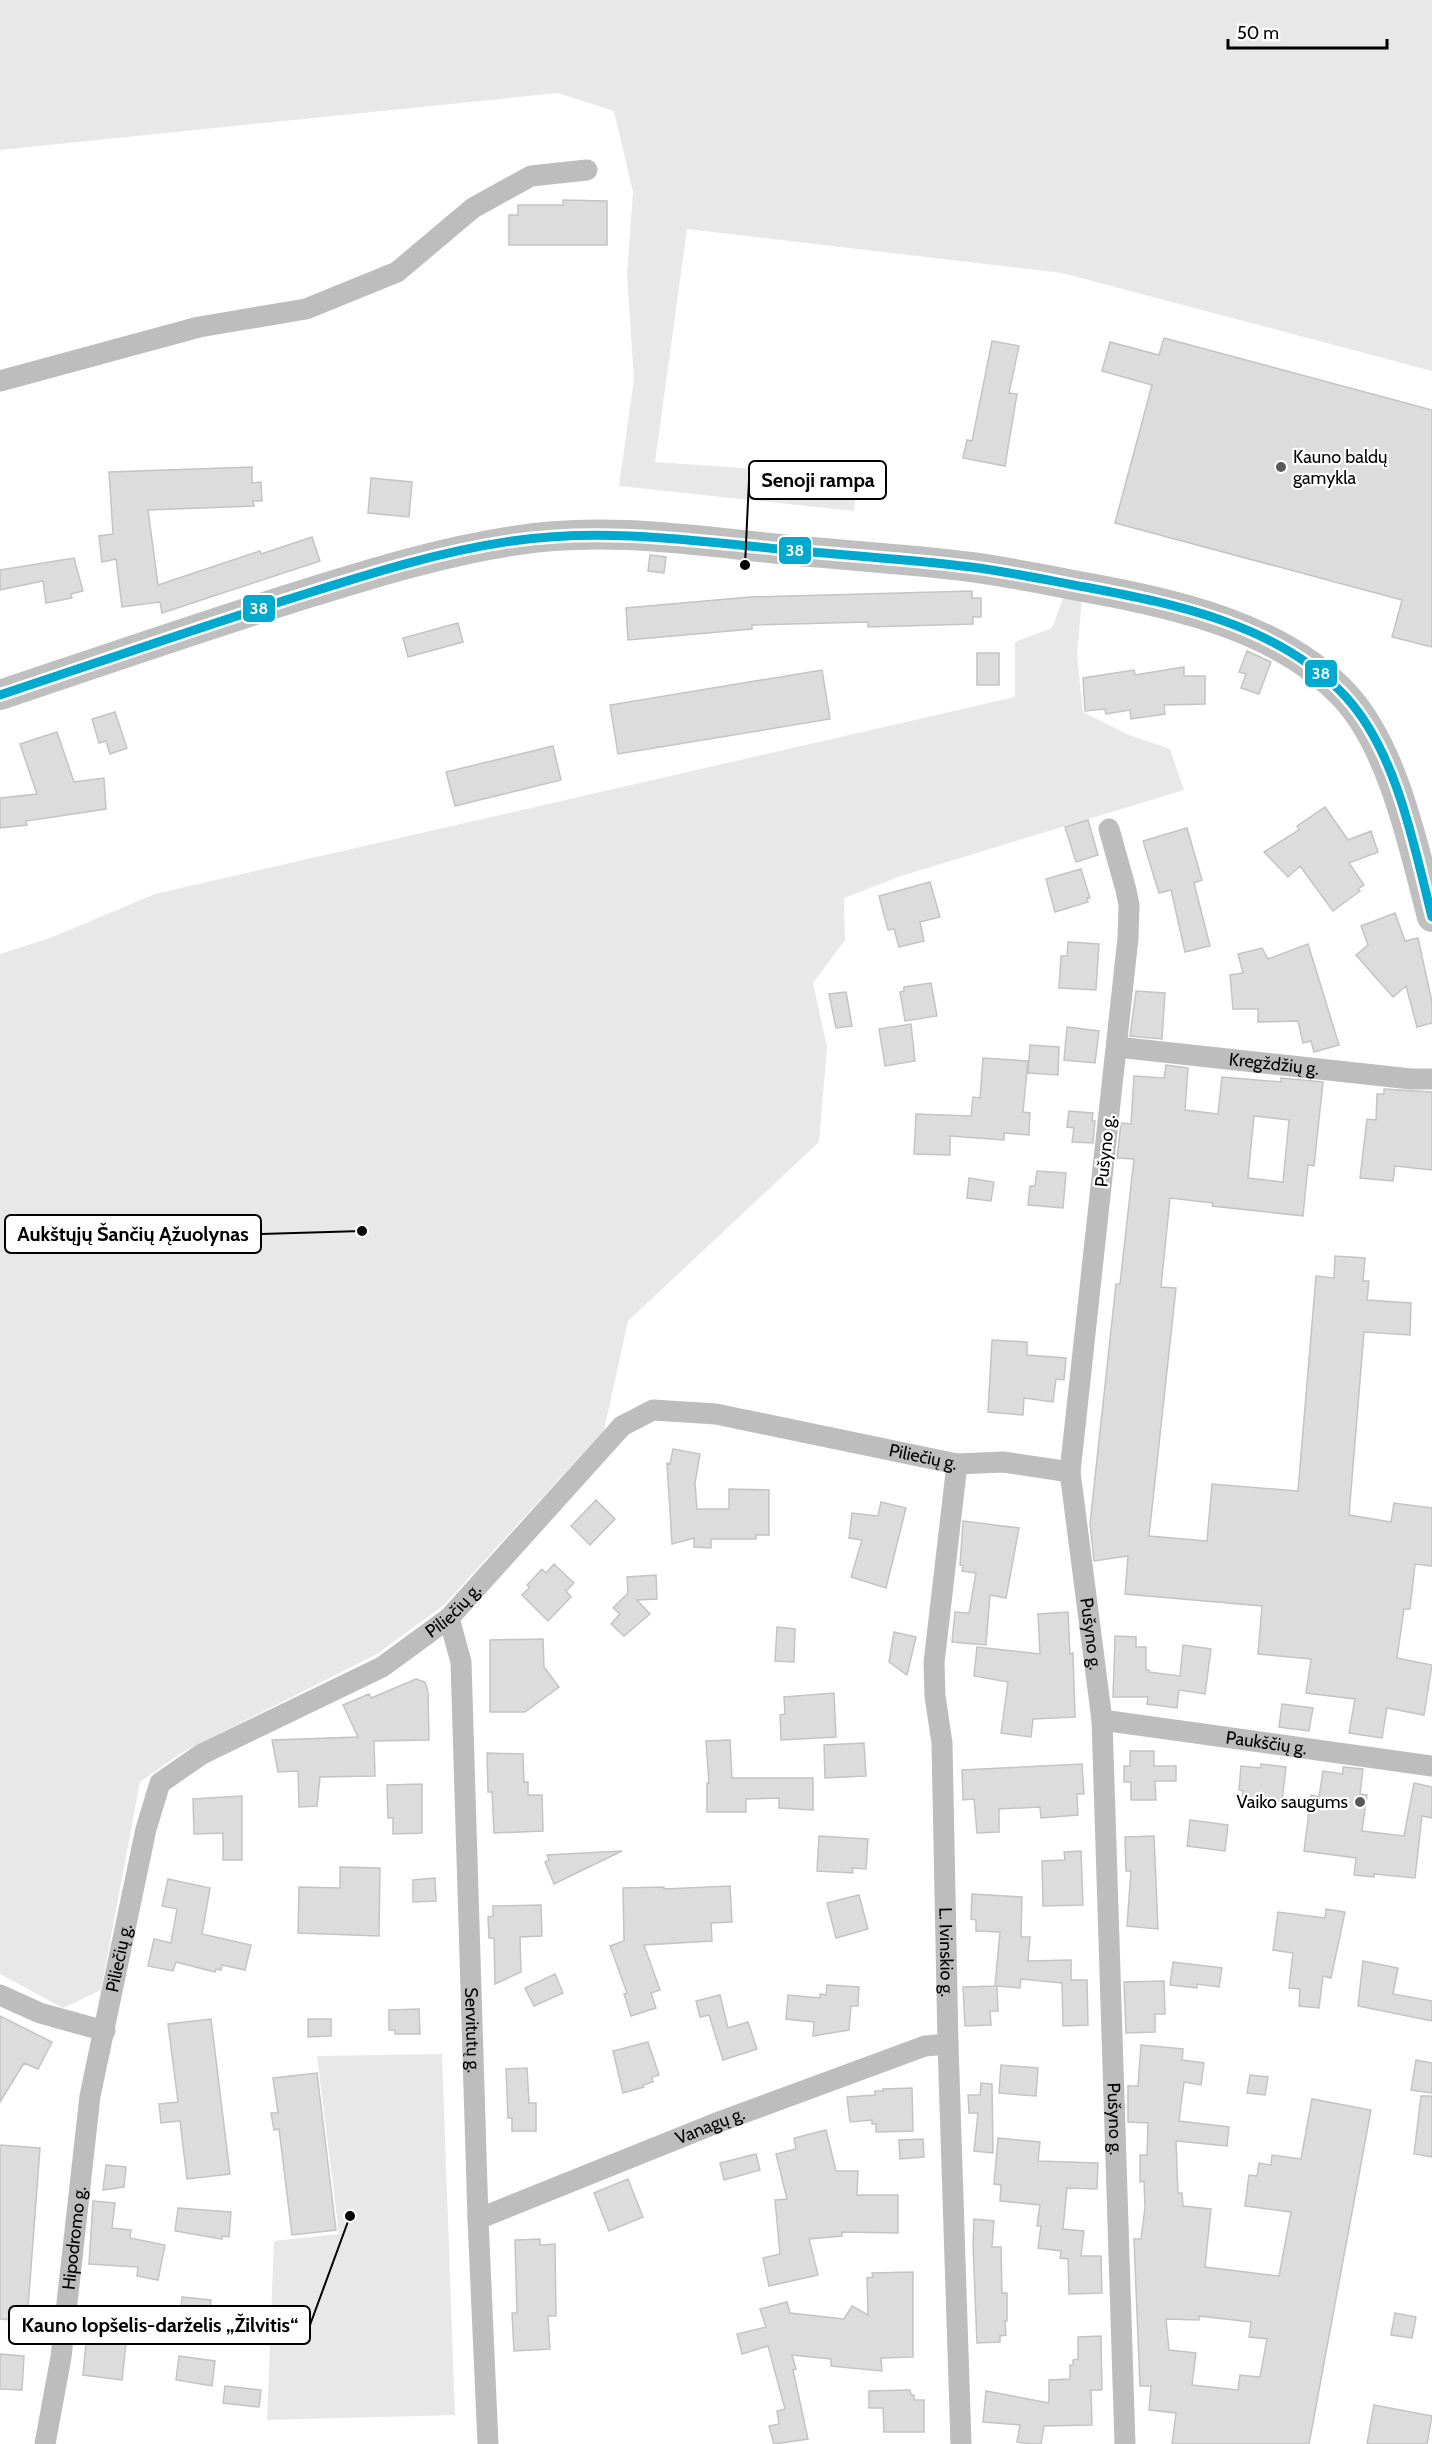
<svg xmlns="http://www.w3.org/2000/svg" width="1432" height="2444" font-family="Cabin,sans-serif">
	<style>
		.green { fill: #e8e8e8 }
		.building { fill: #dcdcdc; stroke: #c4c4c4; stroke-width: 1.5; fill-rule: evenodd }
		.lines { fill: none; stroke-linecap: round; stroke-linejoin: round }
		.street { stroke: #bdbdbd; stroke-width: 21 }
		.secondary { stroke: #bfbfbf; stroke-width: 30 }
		.bus-1-casing { stroke: #fff; stroke-width: 14 }
		.bus-1 { stroke: #00a9ce; stroke-width: 9 }
		.poi-dot { fill: #595959; stroke: #fff; stroke-width: 2 }
		.labels { text-anchor: middle; stroke-width: 4.5; stroke-linejoin: round; paint-order: stroke }
		.poi-label { font-size: 18px; fill: #000; stroke: #fff; text-anchor: start }
		.street-label { font-size: 18px; fill: #000; stroke: #fff }
		.leader { fill: none; stroke: #000; stroke-width: 2 }
		.callout-dot { fill: #000; stroke: #fff; stroke-width: 2 }
		.callout { fill: #fff; stroke: #000; stroke-width: 2 }
		.callout-label { font-size: 20px; text-anchor: middle; font-weight: bold; fill: #000 }
		.line-badge { stroke: #fff; stroke-width: 2 }
		.badge-label { font-size: 16px; text-anchor: middle; font-weight: bold; fill: #fff }
	</style>
	<rect width="100%" height="100%" fill="#fff"/>
	<path class="green" d="M0,0h1432v371l-370,-98 -375,-44 -32,233 203,14 -4,35 -235,-25 15,-107 -7,-104 6,-83 -19,-81 -56,-18 -558,57z
		M1064,596l18,2 -5,58 6,56 46,23 41,14 14,41 -283,86 -57,22 1,42 -32,43 14,64 -8,95 -191,179 -24,109 -160,175 -67,49 -196,99 -41,29 -39,208 -38,18 -63,-34v-1020l50,-16 105,-44 860,-197v-55l37,-14z
		M442,2054l13,361 -188,5 7,-179 65,-7 -22,-178z"/>
	<path class="building" d="M563,200l44,1v44h-98v-30h9v-10h45z
		M1164,338l268,72v237l-40,-10 10,-37 -287,-77 37,-138 -50,-14 8,-29 49,13z
		M992,341l27,5 -10,47 8,1 -12,72 -42,-8 4,-18 5,1z
		M252,467v16l9,-1 1,19h-9l1,5 -106,4 10,75 102,-34 1,3 51,-17 8,24 -158,52 -2,-11 -38,5 -6,-48 -14,3 -3,-26 14,-2 -4,-62z
		M371,478l41,4 -3,35 -41,-4z
		M650,555l16,2 -2,16 -16,-2z
		M74,558l9,33 -12,3 1,4 -26,5 -3,-22 -43,9v-20z
		M972,591v7h9v19h-8v7l-105,3v-5l-116,3v4l-124,11 -2,-32 124,-11z
		M458,623l5,19 -55,15 -5,-19z
		M1247,651l24,11 -12,32 -18,-6 5,-14 -7,-2z
		M977,653h22v32h-22z
		M1184,667v9h21v28l-41,1 1,9 -34,5 -1,-9 -24,4 -1,-5 -20,2 -2,-33 51,-8 1,5z
		M822,670l8,49 -212,35 -8,-49z
		M115,712l12,36 -17,6 -4,-13 -7,2 -7,-24z
		M57,732l17,50 30,-4 2,31 -80,12 1,4 -27,3v-30l37,-4 -17,-50z
		M553,746l8,34 -106,26 -9,-34z
		M1325,807l23,33 23,-9 7,21 -29,11 15,22 -6,4 2,2 -27,20 -33,-45 -12,11 -24,-25 35,-22 -2,-4z
		M1088,820l10,35 -22,7 -11,-35z
		M1187,828l15,52 -8,3 16,63 -25,6 -14,-62 -12,3 -16,-52z
		M1081,869l9,29h-3l1,4 -33,10 -9,-33z
		M930,882l10,35 -20,5 4,19 -25,6 -5,-18 -6,1 -9,-34z
		M1395,913l10,28 13,-3 14,64v21l-15,4 -11,-41 -13,11 -37,-42 12,-10 -7,-19z
		M1068,942l31,2 -3,46 -37,-2 2,-32h6z
		M1308,944l31,101 -25,7 -3,-11 -8,2 -5,-22 -40,1v-13h-25l-3,-34 13,-2 -5,-19 24,-6 6,11z
		M931,983l6,33 -32,5 -5,-29 4,-1v-4z
		M1136,991l29,2 -3,46 -32,-3z
		M846,992l6,34 -16,2 -7,-34z
		M911,1024l4,37 -30,5 -6,-37z
		M1067,1027l32,4 -4,32 -31,-3z
		M1030,1045l29,2 -1,28 -30,-2z
		M983,1058l45,3 -5,51 7,1 -1,22 -25,-2v7l-54,-4v19l-36,-1 2,-40 55,2 2,-19 7,1z
		M1166,1065l22,3 -3,42 33,4 4,-37 59,5v-4l42,4 -9,84 -6,-1 -5,51 -91,-10 1,-3 -43,-5 -9,89 15,1 -27,248 58,5 5,-57 86,7 18,-215 18,2 1,-22 30,2 -2,23h6l-2,19 44,3 -1,32 -46,-3 -15,183 42,7 3,-19 38,5v58l-17,-2 -5,45h-6l-7,49 35,7 -8,50 -37,-7 -5,30 -33,-5 6,-34 -49,-6 5,-34 -53,-5 4,-48 -137,-12 3,-38 -34,5 -4,-37 26,-240h4l14,-125 -17,-1 4,-35 10,1 3,-48 30,2zM1254,1116l35,4 -6,62 -35,-4z
		M1384,1089l48,3v78l-37,-4 -2,15 -33,-3 7,-59 9,1 1,-26h7z
		M1069,1111l24,2 -1,8h3l-2,22 -21,-1 2,-14 -7,-1z
		M1037,1171l29,2 -3,35 -35,-3 2,-19h5z
		M969,1178l25,4 -3,19 -24,-3z
		M992,1340l35,2v13l39,3 -2,22 -8,-1 -3,23 -29,-4 -1,17 -35,-3z
		M673,1449l27,5 -5,29 2,26h32v-20l40,1v45h-13v4h-45v9l-17,-1v-9l-22,6 -5,-81 3,1z
		M596,1500l19,19 -25,26 -19,-19z
		M881,1502l25,6 -20,80 -35,-11 11,-37 -13,-2 3,-25 26,3z
		M963,1521l56,7 -13,70 -16,-3 -4,50 -34,-3 3,-30 14,1 7,-40 -14,-2 1,-5 -3,-1z
		M554,1564l20,19 -8,8 5,6 -23,24 -26,-26 8,-8 -3,-2 15,-16 4,4z
		M656,1575l1,24 -20,1 13,14 -26,22 -13,-12 9,-10 -7,-6 15,-15 -1,-16z
		M1068,1612l2,42 3,-1 2,64 -42,2 -2,18 -30,-4 7,-51 -34,-6 3,-29 63,7 -2,-40z
		M777,1627l18,2 -1,33 -19,-1z
		M894,1632l22,5 -9,38 -18,-13z
		M1115,1636l21,1v10h10v23h3v2l31,4 3,-31 28,4 -6,45 -26,-4 -2,18 -30,-4 1,-7h-35z
		M543,1639l1,28 15,20 -34,25h-35v-72z
		M416,1679l9,3 3,10 1,48 -55,1 1,35 -55,1 -3,29 -18,1 -1,-36 -20,1 -6,-32 86,-3 -15,-32 26,-11 2,4z
		M834,1693l2,44 -55,3 -1,-25 5,-1 -1,-17z
		M1282,1704l31,4 -4,23 -30,-4z
		M730,1740l2,38h81v32l-34,-2v-10l-33,1v13h-39v-29h2l-3,-42z
		M864,1743l2,33 -41,2 -1,-33z
		M1130,1751h24v15h22v15h-21l1,19h-25v-18h-7v-16h6z
		M487,1753l36,1 1,28h4v13h14l1,36 -49,2 -2,-41h-4z
		M1082,1764l2,30h-7l1,21 -37,3 -1,-11 -41,2v23l-22,1 -3,-34 -11,1 -1,-30z
		M1261,1764l25,3 -4,34 -23,-3 -1,9 -17,-2 2,-14 -4,-1 2,-24 20,2z
		M1343,1767l20,2 -3,25 7,1 -5,36 42,5 10,-53 18,4v31l-10,-2 -7,62 -41,-4v3l-20,-2 2,-17 -52,-7 7,-56 8,2 4,-26 20,3z
		M422,1784v49l-29,1v-16h-5l-1,-33z
		M242,1796v64h-19v-27l-29,1 -1,-35z
		M1190,1820l38,5 -3,26 -38,-5z
		M819,1836l49,3 -2,30 -14,-1 1,5 -36,-2z
		M1154,1836l4,93 -31,-3 4,-55h-5l-1,-34z
		M622,1851l-68,33 -9,-22 4,-2 -2,-5z
		M1081,1851l2,54 -40,1 -1,-45 23,-1 -1,-8z
		M340,1867l40,1 -1,68 -81,-3 1,-46 41,1z
		M435,1878l1,23 -23,1v-22z
		M168,1879l42,9 -8,46 49,11 -6,25 -23,-5 -1,5 -5,-1 -1,3 -39,-10 -3,9 -25,-5 6,-27 17,4 6,-34 -15,-3z
		M730,1886l2,36 -21,1 1,18 -68,4 16,45 -9,3 5,15 -25,8 -7,-22 3,-1 -17,-47 14,-5 -1,-53 41,-1v2z
		M972,1894l50,3 -1,40h9l-2,24 43,-1v20h16l1,45 -25,1 -1,-43 -41,-4 -1,9 -23,-2 1,25h-8l1,14 -26,1 -2,-39 32,-1 5,-54 -24,-1v-11l-5,-1z
		M859,1895l9,34 -32,9 -9,-35z
		M541,1905l1,31 -22,1 1,35 -26,12 -1,-46h-5l-1,-21 5,-1v-10z
		M1326,1909l19,3 -14,66 -8,-2 -4,32 -20,-2 1,-17 -11,-1 4,-35 -20,-3 5,-38 47,6z
		M1363,1961l35,7 -5,26 39,7v20l-74,-15z
		M1173,1962l49,6 -3,19 -22,-3v4l-27,-3z
		M555,1974l8,19 -29,13 -9,-18z
		M1164,1981l1,33h-10v18l-29,1 -2,-51z
		M827,1985l32,2 -1,19h-7l-2,24 -36,6 1,-14 -28,-3 2,-24 32,3v-4l6,1z
		M720,1995l8,33 20,-6 9,27 -34,11 -14,-45 -9,2 -4,-16z
		M419,2009l1,25h-25v-4h-6v-20z
		M0,2016l52,26 -14,27 -14,-6 -24,39z
		M211,2019l19,155 -43,5 -7,-58 -19,2 -2,-19 19,-2 -10,-78z
		M308,2019h23v17l-23,1z
		M648,2042l11,33 -7,2 1,5 -10,3 1,2 -21,6 -10,-42z
		M1141,2045l42,4 -1,11 22,3 -3,22 -17,-3 -5,39 50,6 -2,19 -51,-5 2,52h4l1,13 28,3 -6,58 74,9 12,-64 -46,-6 4,-31 8,1 2,-13 12,2 1,-10 29,4 11,-60 59,11 -62,334h-137l4,-31 -27,-3 2,-24h-11l-6,-147h7l4,-32 -1,-26 -4,1v-27h7l1,-32 -20,-1v-36h10zM1199,2316l52,6 -2,15 18,2 -7,38 -20,-2 -2,15 -46,-5 4,-32 -27,-3 -3,-31 33,1z
		M1416,2060l16,3v30l-21,-3z
		M1001,2065l37,3 -2,28 -37,-3z
		M527,2068l2,35h7v28h-24v-13h-4l-2,-49z
		M317,2073l19,157 -44,5 -13,-106 -5,1 -3,-17h7l-5,-35z
		M1250,2075l18,2 -3,18 -18,-2z
		M981,2083l11,1 1,69 -19,-2 4,-38h-9l-1,-18h12z
		M912,2088l1,43 -37,1v-8h-4v-4l-22,2 -3,-25 28,-2v-4h8v-2z
		M1421,2096h11v61l-18,-3z
		M826,2130l10,41h22l-1,24h41v38l-56,-1v4l-33,3 9,36 -49,11 -6,-28 17,-4 -5,-54 12,-1 -11,-45 20,-5 -2,-11z
		M998,2138l42,4 -2,19 60,2 -1,26 -30,-1 -4,41 21,2 -3,25h20l1,37 -33,1 -1,-35 -8,-1 1,-7 -23,-3 3,-22h-4l3,-21 -40,-4 1,-16 -7,-1z
		M923,2139l1,18 -24,2 -1,-19z
		M0,2145l40,3 -13,173 -27,-2z
		M756,2154l4,16 -36,10 -4,-17z
		M106,2165l20,2 -2,20 -21,3z
		M628,2179l15,38 -34,14 -15,-38z
		M93,2201l22,2 -3,25 19,2 -1,8 35,7 -7,35 -21,-4 1,-9 -49,-3z
		M178,2208l53,4 -2,25 -7,-1v3l-47,-8z
		M974,2219l20,2 -2,26h9l1,46h5v28h-2l1,14 -6,1v6l-23,1 -4,-99z
		M540,2239v6l15,-1 1,72h-8l2,33 -36,2 -2,-38h5l-2,-73z
		M913,2272v85l-32,1 1,13 -51,-5v-7l-39,-4 4,14 -3,1 15,69 -34,5 -5,-18 10,-2 -2,-13 8,-2 -17,-63 -26,8 -5,-20 29,-7 -6,-18 27,-7 3,11 54,6 8,-13 16,9 -1,-37 6,-1 -1,-4z
		M182,2297l29,3 -3,28 -29,-3z
		M1395,2313l21,4 -4,21 -21,-3z
		M88,2322l40,4 -6,54 -39,-5z
		M1101,2336l1,54h-11l1,35 -48,1 -3,18h-11l-13,-2 3,-17 -37,-3 3,-31 63,12v-23l21,-1v-14h3v-5l5,-1v-22z
		M0,2354l24,2 -2,34 -22,-1z
		M179,2356l36,5 -3,25 -36,-6z
		M225,2386l36,4 -2,17 -36,-4z
		M910,2390l1,5h3v5h10v32h-40l-1,-24h-14v-17z
		M1374,2405l58,11 -5,28h-60z"/>
	<g class="lines">
		<g class="street">
			<path d="M0,381l199,-54 107,-18 91,-37 76,-64 58,-32 56,-6"/>
			<path id="s1" d="M1109,829l17,61 3,15 -1,33 -58,534 32,248 23,724"/>
			<path id="s2" d="M1117,1047l294,32h21"/>
			<path id="s3" d="M957,1464l-23,199 1,33 7,47 6,301 13,400"/>
			<path id="s4" d="M449,1618l12,44 17,557 10,225"/>
			<path id="s5" d="M1102,1720l330,46"/>
			<path d="M0,1995l40,18 65,18"/>
			<path id="s6" d="M478,2219l241,-97 206,-76 23,-2"/>
			<path id="s7" d="M45,2444l16,-87 29,-261 56,-267 14,-46 42,-29 180,-87 67,-49 173,-192 31,-16 63,4 241,50 46,-2 67,10"/>
		</g>
		<path class="secondary" d="M0,695c101,-34 203,-69 305,-101 68,-21 136,-42 207,-53 95,-16 192,1 287,10 57,5 115,9 172,16 38,5 76,13 113,20 89,16 198,40 262,110 48,53 68,152 86,220"/>
		<defs>
			<path id="bus-1" d="M0,695c96,-32 192,-65 289,-96 73,-23 147,-47 223,-58 96,-14 191,1 287,10 57,5 115,9 172,16 38,5 76,13 114,20 91,17 195,38 261,110 51,56 68,149 86,220"/>
		</defs>
		<use href="#bus-1" class="bus-1-casing"/>
		<use href="#bus-1" class="bus-1"/>
	</g>
	<g class="poi-dot">
		<circle cx="1281" cy="467" r="6"/>
		<circle cx="1360" cy="1802" r="6"/>
	</g>
	<g class="labels">
		<g class="poi-label">
			<text x="1293" y="463">Kauno baldų<tspan x="1293" dy="21">gamykla</tspan></text>
			<text x="1348" y="1808" text-anchor="end">Vaiko saugums</text>
		</g>
		<g class="street-label">
			<text dy="6" stroke="none"><textPath href="#s2" startOffset="158">Kregždžių g.</textPath></text>
			<text transform="translate(1105 1151) rotate(-84)" y="6">Pušyno g.</text>
			<text dy="6" stroke="none"><textPath href="#s7" startOffset="1574">Piliečių g.</textPath></text>
			<text dy="6" stroke="none"><textPath href="#s7" startOffset="1014">Piliečių g.</textPath></text>
			<text dy="6" stroke="none"><textPath href="#s1" startOffset="812">Pušyno g.</textPath></text>
			<text dy="6" stroke="none"><textPath href="#s5" startOffset="166">Paukščių g.</textPath></text>
			<text dy="6" stroke="none"><textPath href="#s3" startOffset="490">L. Ivinskio g.</textPath></text>
			<text dy="6" stroke="none"><textPath href="#s7" startOffset="492">Piliečių g.</textPath></text>
			<text dy="6" stroke="none"><textPath href="#s4" startOffset="414">Servitutų g.</textPath></text>
			<text dy="6" stroke="none"><textPath href="#s1" startOffset="1298">Pušyno g.</textPath></text>
			<text dy="6" stroke="none"><textPath href="#s6" startOffset="250">Vanagų g.</textPath></text>
			<text dy="6" stroke="none"><textPath href="#s7" startOffset="208">Hipodromo g.</textPath></text>
		</g>
	</g>
	<path class="leader" d="M745 565L749 480M362 1231L261 1234M350 2216L310 2325"/>
	<g class="callout-dot">
		<circle cx="745" cy="565" r="6"/>
		<circle cx="362" cy="1231" r="6"/>
		<circle cx="350" cy="2216" r="6"/>
	</g>
	<g class="callout">
		<rect x="749" y="461" width="137" height="38" rx="6"/>
		<rect x="5" y="1215" width="256" height="38" rx="6"/>
		<rect x="9" y="2306" width="301" height="38" rx="6"/>
	</g>
	<g class="callout-label">
		<text x="818" y="487">Senoji rampa</text>
		<text x="133" y="1241">Aukštųjų Šančių Ąžuolynas</text>
		<text x="160" y="2332">Kauno lopšelis-darželis „Žilvitis“</text>
	</g>
	<g class="line-badge">
		<rect x="778" y="536" width="34" height="29" rx="6" fill="#00a9ce"/>
		<rect x="242" y="594" width="34" height="29" rx="6" fill="#00a9ce"/>
		<rect x="1304" y="659" width="34" height="29" rx="6" fill="#00a9ce"/>
	</g>
	<g class="badge-label">
		<text x="795" y="556">38</text>
		<text x="259" y="614">38</text>
		<text x="1321" y="679">38</text>
	</g>
	<path d="M1228 39v9h159v-9" fill="none" stroke="#000000" stroke-width="3"/>
	<text x="1237" y="39" font-size="18" fill="#000000" stroke="#ffffff" stroke-width="4.5" paint-order="stroke">50 m</text>
</svg>
